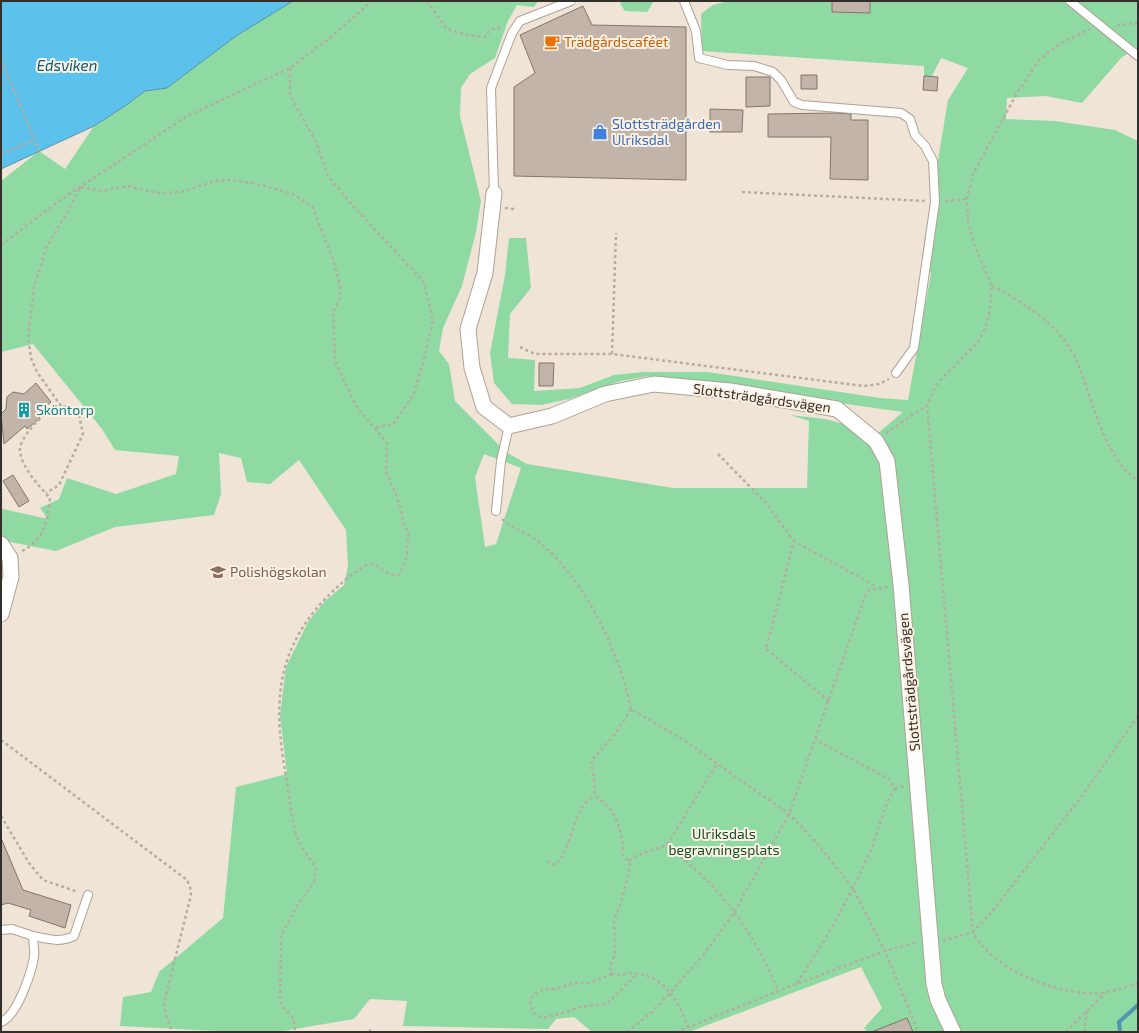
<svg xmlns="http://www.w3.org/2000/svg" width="1139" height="1033" font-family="'Exo 2',sans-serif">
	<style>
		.green { fill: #8fd9a3; fill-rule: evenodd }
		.water { fill: #5cc1eb; stroke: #5095b1 }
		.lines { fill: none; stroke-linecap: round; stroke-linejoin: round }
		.stream { stroke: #5095b1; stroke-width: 4 }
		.building { fill: #c2b4a9; stroke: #82756b }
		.service-casing { stroke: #ada295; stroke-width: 10 }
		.minor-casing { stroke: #ada295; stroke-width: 17 }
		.path { stroke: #b6aca1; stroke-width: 2.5; stroke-dasharray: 3 3; stroke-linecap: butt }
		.service { stroke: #fff; stroke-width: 8 }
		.minor { stroke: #fff; stroke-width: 15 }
		.labels { text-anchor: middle; stroke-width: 4; stroke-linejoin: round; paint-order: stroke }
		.food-label { font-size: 14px; fill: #c56008; stroke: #fdf1e3; text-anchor: start }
		.shop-label { font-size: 14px; fill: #366cbe; stroke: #fdf1e3; text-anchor: start }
		.street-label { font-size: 14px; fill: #332f2a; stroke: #fdf1e3 }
		.culture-label { font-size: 14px; fill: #0d838f; stroke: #fdf1e3; text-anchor: start }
		.education-label { font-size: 14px; fill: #785e54; stroke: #fdf1e3; text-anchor: start }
		.park-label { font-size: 14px; fill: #134c28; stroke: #fdf1e3 }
		.water-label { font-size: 15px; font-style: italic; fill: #075d79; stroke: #fdf1e3 }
	</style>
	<rect width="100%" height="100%" fill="#f0e4d6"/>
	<path class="green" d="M293,1h245l-4,6 -17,-2 -9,16 -13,37 -25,16 -9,14 -1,28 21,85 -5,31 -14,54 -19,42 -4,23 10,13 6,37 51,51 21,12 146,24h134l2,-67 -19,-6 35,4 53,14 25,-21 -254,-36 -29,5 -51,18 -28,6 -29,-1 -18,-21 -4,-30 15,-78 4,-37h17l5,50 -21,26 -2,44 27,2 -1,31 46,-3 34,-13 30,-3h64l172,26 28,2 23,-126 -9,-18 26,-156 20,-32 -27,-10 -9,18h-8v-10l-222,-15 -1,-37 12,-9 15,-4h104v11l37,1 1,-12h268v47l-16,9 -40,46 -36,-7 -39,2 -1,21 49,2 60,9 23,11v891h-271l-3,-4 18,-20 -21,-41 -172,65h-97l-18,-15 -18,2 -8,10 -145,-3 4,-25 -37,-2 -16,20 -77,13h-43l-114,-6 3,-29 28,-5 8,-20 64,-54 13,-131 51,-13 -7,-59 6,-48 22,-45 17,-21 19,-16 4,-19 -2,-36 -47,-70 -29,24 -23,-2 -6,-24 -22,-5 2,41 -7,21 -99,12 -59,24 -51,-10 -4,-9v-26l2,3 45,10 -8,-11 19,-9 8,-21 49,16 60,-20 3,-18 -64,-6 -13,-21 -69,-85 -32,8v-171l38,-30 26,18 29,-43 31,-20 20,-15 22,-3 69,-52zM484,454l37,14 -25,76 -11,3 -10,-70z
		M622,1h32l-7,11 -22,-1 -5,-7z"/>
	<path class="water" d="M1,1h292l-57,35 -69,52 -22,3 -20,15 -31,20 -93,43z"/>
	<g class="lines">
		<path class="stream" d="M1120,1032l-1,-10 19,-17"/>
	</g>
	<path class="building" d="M832,1h38v12l-38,-1z
		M583,6l9,19 94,2v153l-172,-4v-89l21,-14 -15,-38z
		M801,75h16v14h-16z
		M924,76l14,1 -1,14 -14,-1z
		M746,77h24v29l-24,1z
		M710,109l33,1 -1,22h-32z
		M835,113l16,1v6h17v60l-38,-1 1,-42h-63v-23z
		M539,363h15l-1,23h-14z
		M36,383l15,19 -14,12 3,4 -13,11 -2,-3 -21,18 -3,-30 5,-5 1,-12 6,-5 11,2z
		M13,475l16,26 -10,6 -16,-26z
		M1,838l22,52 48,15 -6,23 -36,-12 2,-6 -23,-7 -7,2z
		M907,1018l6,14h-39v-1z"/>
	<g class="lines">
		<defs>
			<path id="service" d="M684,1l12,30 3,27 29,7 26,1 19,6 8,8 13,22 8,3 99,8 9,6 5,16 10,11 8,15 2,41 -21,146 -18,25
				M1070,1l68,55
				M494,193l-3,-105 21,-55 8,-12 51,-20
				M496,511l5,-50 8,-35
				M1,930l11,-1 21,7c0,6 2,15 1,21 -3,17 -17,59 -33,65
				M33,936c15,3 27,7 41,0l14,-41"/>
			<path id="minor" d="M494,193l-9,80 -17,56 4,39 12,39 25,19 43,-10 53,-22 49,-10 76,7 107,18 39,32 11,20 14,124 33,399 4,16 15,32
				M1,544l9,14 1,19 -10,37"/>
		</defs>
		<use href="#service" class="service-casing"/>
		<use href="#minor" class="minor-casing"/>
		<path class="path" d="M427,1l20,28 19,6 19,2 4,-6 8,-4 6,2
			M1117,25l21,-2
			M1,60l38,91
			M290,68v27l27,49 11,32 26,31 69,74 6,22 4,18 -10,42 -10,33 -20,28 -19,4
			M1,154l33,-14
			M742,192l184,9
			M945,201l22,-2
			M505,208l9,1
			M1,245l58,-44 128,-85 103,-48 41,-31 41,-36
			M992,286c32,17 62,35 81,67 4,7 6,15 9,22 14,37 23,82 56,106
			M520,347l15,7h77l252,32 15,-2 10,-5
			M612,354l4,-121
			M61,406l-24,-34 -6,-14 -3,-22 6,-48 12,-40 21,-35 13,-26 22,4 26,-5 29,7h12l16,-2 30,-10 17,-1 21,3 38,10 17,10 5,5 19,49 8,27v14l-7,14 2,49 21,45 31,37 -1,29 10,23 6,18 1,10 5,9 -1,24 -7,18c-13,6 -19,-11 -31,-10 -18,9 -31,22 -45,36 -52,56 -50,112 -37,182 3,19 4,39 11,57 4,10 12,20 18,29l-2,14 -17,24 -16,30 -1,63 2,7 12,13 1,13
			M886,433l41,-28
			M718,454l47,48 29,39
			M502,519c8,9 26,14 36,22 47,38 81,110 93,168l54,32 104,73 25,26 39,48 32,63 33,81
			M22,551c22,-11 26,-30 28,-53 -11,-12 -27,-29 -30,-46 -3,-13 27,-44 40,-46 6,-1 14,5 19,9l4,19 -24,51 -13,8
			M829,701l-63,-52 28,-108 83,46
			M631,709l-15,24 -25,28 3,17 1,18c21,12 28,36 28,59l6,6 1,4 -8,34 -8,22 1,34 -5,11 2,8c7,2 14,-1 21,-1 31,2 46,29 55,54
			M1138,716l-56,80 -92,118 -17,18c16,34 75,58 111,61 20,2 36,-4 54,-10
			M1,740l186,140 3,7 1,8 -27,108 2,12 6,17
			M895,789l9,-3
			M1,816l28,47 14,17 35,12
			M667,845c16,14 34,28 48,44 27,29 48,65 63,102
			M547,861l8,4c18,-15 17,-60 40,-69
			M629,861l9,-6 29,-10 50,-82
			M943,941l30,-9 -46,-527 9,-20 42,-43 6,-11 5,-15 3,-30 -17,-39 -7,-25 -1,-23 6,-25 44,-81 22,-33 22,-17 29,-14
			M612,974l-26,10c-11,-3 -14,0 -24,3 -14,5 -24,-3 -32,15l3,11 10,5 27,-7 9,-4 28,-3 30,-30
			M797,983c29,-43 52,-84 73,-131 7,-16 15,-52 25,-63l-6,-10 -73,-39
			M369,1030l2,2
			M627,1032l25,-20 18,-19 34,-39 30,-41 55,-99 76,-218 4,-6 19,-3
			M676,1032l120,-48 89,-33 33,-9
			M1066,1032l39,-39
			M1084,1032l3,-21"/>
		<use href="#service" class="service"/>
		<use href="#minor" class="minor"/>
	</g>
	<defs>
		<symbol id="cafe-bare" viewBox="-9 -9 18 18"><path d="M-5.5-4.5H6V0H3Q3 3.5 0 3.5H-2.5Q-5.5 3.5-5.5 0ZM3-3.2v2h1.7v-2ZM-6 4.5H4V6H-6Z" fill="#e8710a" stroke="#fdf1e3" stroke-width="2.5" paint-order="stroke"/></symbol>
		<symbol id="shop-bare" viewBox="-9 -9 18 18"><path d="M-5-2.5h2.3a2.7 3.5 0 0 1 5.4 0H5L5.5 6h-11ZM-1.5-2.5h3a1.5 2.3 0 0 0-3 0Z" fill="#3f7fe0" stroke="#fdf1e3" stroke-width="2.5" paint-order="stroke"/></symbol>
		<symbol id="building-bare" viewBox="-9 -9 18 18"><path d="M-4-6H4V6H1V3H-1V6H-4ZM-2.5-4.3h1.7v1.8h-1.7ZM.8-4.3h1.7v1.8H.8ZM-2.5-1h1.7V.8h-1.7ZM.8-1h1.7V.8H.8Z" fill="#0f9aa8" stroke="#fdf1e3" stroke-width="2.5" paint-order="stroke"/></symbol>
		<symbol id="university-bare" viewBox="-9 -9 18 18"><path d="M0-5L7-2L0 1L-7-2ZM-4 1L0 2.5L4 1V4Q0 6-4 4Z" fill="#8d6e63" stroke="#fdf1e3" stroke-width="2.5" paint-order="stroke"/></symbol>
	</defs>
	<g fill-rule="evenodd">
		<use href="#cafe-bare" x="541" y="31" width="22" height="22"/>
		<use href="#shop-bare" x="589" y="121" width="22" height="22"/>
		<use href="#building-bare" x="13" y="399" width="22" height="22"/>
		<use href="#university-bare" x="207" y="561" width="22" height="22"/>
	</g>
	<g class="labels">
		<g class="food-label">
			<text x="564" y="47">Trädgårdscaféet</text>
		</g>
		<g class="shop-label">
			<text x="612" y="129">Slottsträdgården<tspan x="612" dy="16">Ulriksdal</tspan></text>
		</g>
		<g class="street-label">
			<text transform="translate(762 398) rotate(8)" y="5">Slottsträdgårdsvägen</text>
			<text transform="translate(909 682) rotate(-95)" y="5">Slottsträdgårdsvägen</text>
		</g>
		<g class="culture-label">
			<text x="36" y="415">Sköntorp</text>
		</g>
		<g class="education-label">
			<text x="230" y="577">Polishögskolan</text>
		</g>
		<g class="park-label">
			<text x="724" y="839">Ulriksdals<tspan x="724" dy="16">begravningsplats</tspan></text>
		</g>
		<g class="water-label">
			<text x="67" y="71">Edsviken</text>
		</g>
	</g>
	<rect width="1139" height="1033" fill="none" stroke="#332f2a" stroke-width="4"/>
</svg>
